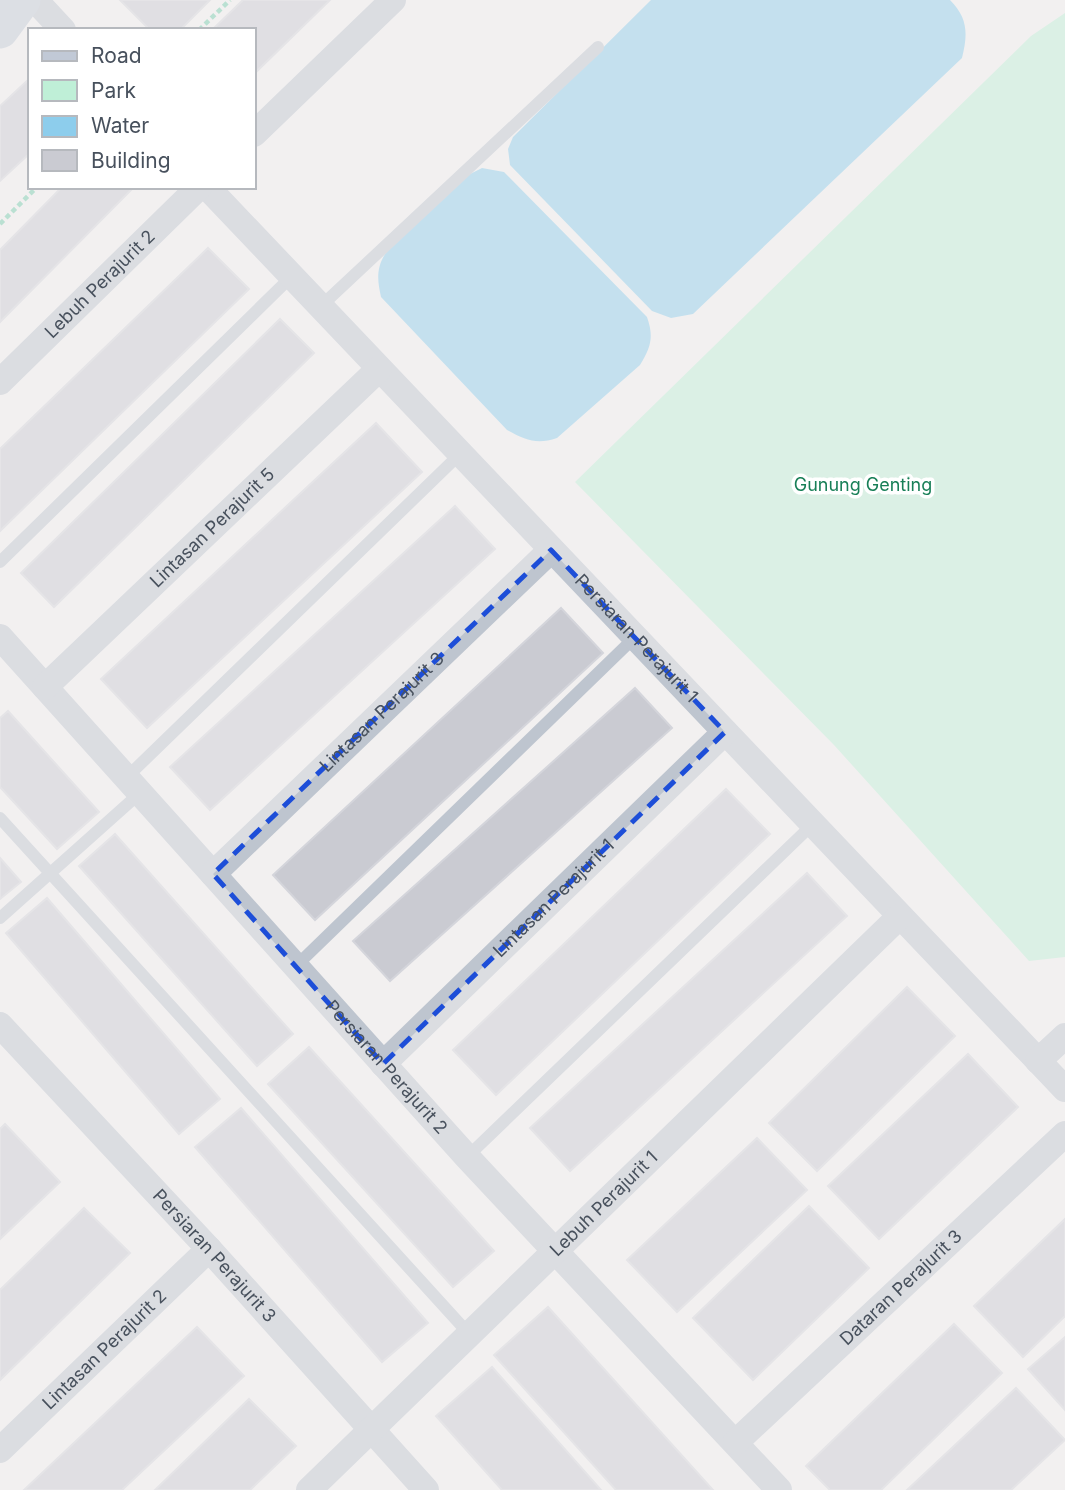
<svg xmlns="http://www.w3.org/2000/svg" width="1065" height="1490" font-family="Inter,sans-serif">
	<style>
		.green { fill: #bfefd7 }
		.water { fill: #8dcdec }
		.building { fill: #cacbd2; stroke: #d4d5db; stroke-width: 2 }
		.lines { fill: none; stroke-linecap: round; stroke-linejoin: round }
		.path { stroke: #77cdad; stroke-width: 4.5; stroke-dasharray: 5 3.5; stroke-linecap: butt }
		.lane { stroke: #bec5cf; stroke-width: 12 }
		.street { stroke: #bec5cf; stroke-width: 26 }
		.secondary { stroke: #c1c9d6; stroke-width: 37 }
		.marked { fill: none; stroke: #1d4ed8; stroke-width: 5; stroke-dasharray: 14 9; stroke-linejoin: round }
		.labels { text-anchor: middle; stroke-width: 7; stroke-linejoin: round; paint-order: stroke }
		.street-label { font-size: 18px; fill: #48515d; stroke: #fff }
		.park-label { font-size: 18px; fill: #187f57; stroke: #fff }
	</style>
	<rect width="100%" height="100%" fill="#f2f0f0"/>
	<path class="green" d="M1065,13v944l-36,4 -195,-216 -259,-263 456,-446z"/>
	<path class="water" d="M651,0h299c18,18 18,34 12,58l-269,256 -22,4 -19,-7 -142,-146 -2,-16 5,-12z
		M482,168l22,4 143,145c7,20 4,30 -7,48l-83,73c-20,7 -32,2 -50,-8l-126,-133c-4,-18 -5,-30 6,-46l81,-76z"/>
	<path class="building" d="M120,0h90l-30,30h-30z
		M243,0h87l-76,74v-44h-42z
		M30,78v75l-30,28v-75z
		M62,187h72l-134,135v-72z
		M208,248l41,41 -249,242v-82z
		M280,319l34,34 -260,254 -33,-34z
		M376,423l46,49 -275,256 -46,-49z
		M455,506l40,43 -285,261 -40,-43z
		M561,608l42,45 -288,267 -42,-45z
		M635,688l37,40 -282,253 -37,-40z
		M8,711l91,101 -42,37 -57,-62v-69z
		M726,789l44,45 -274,261 -43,-45z
		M115,834l178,200 -36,32 -178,-200z
		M0,858l21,24 -21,17z
		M807,873l40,43 -277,255 -40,-43z
		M47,898l173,201 -41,35 -173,-201z
		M907,987l48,49 -138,135 -48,-48z
		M309,1047l185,204 -41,36 -185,-203z
		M968,1054l50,53 -139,132 -51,-53z
		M241,1108l187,215 -46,39 -187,-215z
		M5,1124l55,58 -60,57v-110z
		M757,1138l50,52 -130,122 -50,-52z
		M809,1206l60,62 -116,112 -60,-62z
		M84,1208l46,45 -130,127v-90z
		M1065,1219v97l-42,41 -49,-51z
		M548,1307l165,183h-97l-122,-135z
		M954,1324l48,49 -121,117h-51l-24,-24z
		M197,1327l47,49 -122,114h-98z
		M1065,1337v73l-37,-41z
		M492,1367l109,123h-99l-66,-74z
		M1016,1388l49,52 -54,50h-104z
		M249,1399l47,47 -46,44h-95z"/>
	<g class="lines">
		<path class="path" d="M199,30l31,-30
			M0,224l37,-37"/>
		<path class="lane" d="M320,307l278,-260
			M0,562l291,-285
			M127,777l333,-323
			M0,818l470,517
			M0,918l140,-125
			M296,966l338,-328
			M467,1157l346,-333"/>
		<g class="street">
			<path d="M35,0l28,30"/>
			<path d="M254,134l139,-134"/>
			<path id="s1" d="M207,187l858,902"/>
			<path id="s2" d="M0,382l199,-195"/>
			<path id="s3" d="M0,637l467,520 312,333"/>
			<path id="s4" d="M45,687l334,-318"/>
			<path id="s5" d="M213,874l338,-324"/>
			<path id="s6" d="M0,1025l209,224 217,241"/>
			<path d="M1038,1061l27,-25"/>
			<path id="s7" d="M383,1064l342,-332"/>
			<path id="s8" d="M736,1442l329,-308"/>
			<path id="s9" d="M0,1450l209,-201"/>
			<path id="s10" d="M309,1490l590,-573"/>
		</g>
		<path class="secondary" d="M0,30l22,-30"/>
	</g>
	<path d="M0 0H1065V1490H0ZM551,550l174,182 -342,332 -170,-190z" fill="#f2f0f0" fill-opacity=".55" fill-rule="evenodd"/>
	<path class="marked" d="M551,550l174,182 -342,332 -170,-190z"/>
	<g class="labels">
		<g class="street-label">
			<text dy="6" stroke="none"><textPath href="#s2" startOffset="140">Lebuh Perajurit 2</textPath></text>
			<text dy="6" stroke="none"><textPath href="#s4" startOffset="231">Lintasan Perajurit 5</textPath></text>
			<text dy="6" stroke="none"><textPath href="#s1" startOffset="623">Persiaran Perajurit 1</textPath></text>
			<text dy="6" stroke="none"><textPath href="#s5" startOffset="234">Lintasan Perajurit 3</textPath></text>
			<text dy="6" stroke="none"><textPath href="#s7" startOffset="238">Lintasan Perajurit 1</textPath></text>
			<text dy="6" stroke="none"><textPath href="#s3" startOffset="578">Persiaran Perajurit 2</textPath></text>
			<text dy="6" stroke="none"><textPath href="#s10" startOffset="411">Lebuh Perajurit 1</textPath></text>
			<text dy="6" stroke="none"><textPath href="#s6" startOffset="315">Persiaran Perajurit 3</textPath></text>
			<text dy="6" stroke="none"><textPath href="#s8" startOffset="226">Dataran Perajurit 3</textPath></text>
			<text dy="6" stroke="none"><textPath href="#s9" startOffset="145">Lintasan Perajurit 2</textPath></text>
		</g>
		<g class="park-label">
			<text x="863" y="491">Gunung Genting</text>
		</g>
	</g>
	<rect x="28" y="28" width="228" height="161" fill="#ffffff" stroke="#b6b9be" stroke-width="2"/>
	<rect x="42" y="51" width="35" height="10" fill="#c1c9d6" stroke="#b6b9be" stroke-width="2"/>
	<text x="91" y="63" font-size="21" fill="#48515d">Road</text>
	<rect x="42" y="80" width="35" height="21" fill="#bfefd7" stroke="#b6b9be" stroke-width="2"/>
	<text x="91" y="98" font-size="21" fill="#48515d">Park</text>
	<rect x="42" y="116" width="35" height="21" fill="#8dcdec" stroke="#b6b9be" stroke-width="2"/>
	<text x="91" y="133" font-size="21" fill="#48515d">Water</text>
	<rect x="42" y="150" width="35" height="21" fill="#cacbd2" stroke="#b6b9be" stroke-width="2"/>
	<text x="91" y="168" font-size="21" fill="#48515d">Building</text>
</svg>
